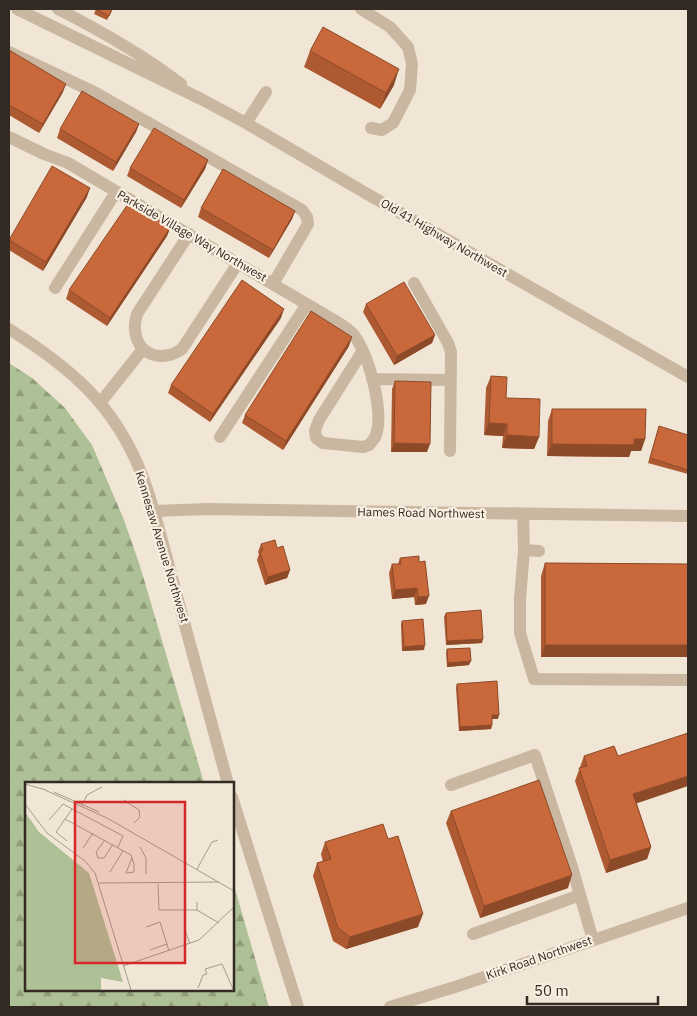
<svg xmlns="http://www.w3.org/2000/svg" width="697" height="1016" font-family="'IBM Plex Sans',sans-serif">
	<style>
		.forest { fill: url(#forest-firs) }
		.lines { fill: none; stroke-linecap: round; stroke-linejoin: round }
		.minor { stroke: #c9b7a1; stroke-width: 12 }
		.wall { fill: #ad5a33 }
		.shaded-wall { fill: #8d4a29 }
		.building { fill: #c9693b; stroke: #8d4a29 }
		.labels { text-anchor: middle; stroke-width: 4.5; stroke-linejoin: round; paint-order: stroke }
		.street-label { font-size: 12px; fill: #332a24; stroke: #f9f0e1 }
		.inset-road { fill: none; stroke: #a59b8e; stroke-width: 1 }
		.view { fill: #d62828; fill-opacity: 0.15; stroke: #d62828; stroke-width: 2.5 }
		.inset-edge { fill: none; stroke: #332a24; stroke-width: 2.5 }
	</style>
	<defs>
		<pattern id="forest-firs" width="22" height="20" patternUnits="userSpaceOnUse" patternTransform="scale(1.25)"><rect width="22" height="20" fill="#aec095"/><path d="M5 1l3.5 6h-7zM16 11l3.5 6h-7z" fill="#8e9c79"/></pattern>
	</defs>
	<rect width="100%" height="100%" fill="#f1e6d5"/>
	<path class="forest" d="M9,363l23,15 33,30 27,37 32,75 16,46 64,217 -178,1v206h206l1,-108 36,125h-260z"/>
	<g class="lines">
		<path class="minor" d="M17,9l184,90 45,24 123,72 319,182
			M58,9c43,22 84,45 123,75
			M361,9l29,18 18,20 4,17 -2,26 -17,33 -11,7 -11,-2
			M9,52l85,40 208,118 5,7 1,7 -35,60
			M246,123l20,-31
			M9,137l35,17 24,9 269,159c5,3 12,7 16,12 16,20 31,77 23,101 -1,4 -5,7 -7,10l-6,2 -40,-4 -7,-5 -1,-7 4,-11 43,-68
			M189,234l-52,80c-10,32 17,54 45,35l56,-86
			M414,283l34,60 3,9 -1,99
			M55,288l61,-96
			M9,329c62,39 106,76 133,146 5,12 8,24 12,36l74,273
			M372,379l79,1
			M100,403l43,-54
			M220,437l87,-133
			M154,511l54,-2 480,7
			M523,514l1,36 -4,49v34l14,46 154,1
			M524,550l15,1
			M451,785l84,-30 37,112 21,73
			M232,797l66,210
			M473,934l107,-39
			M390,1007l68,-21 230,-78"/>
	</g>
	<path class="wall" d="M96,9h17l-6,11 -13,-6z
		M9,50l54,42 -24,41 -30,-18z
		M310,51l84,34 -14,24 -76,-42z
		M139,124l-3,8 -23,39 -56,-33 3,-9z
		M208,160l-3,9 -24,39 -54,-32 3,-8z
		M87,197l-44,74 -34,-21v-10z
		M201,208l94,3 -3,8 -23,39 -71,-41z
		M170,228l-3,8 -60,90 -41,-27 3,-9z
		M366,304l69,31 -3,8 -38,22 -31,-53z
		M281,318l-71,104 -42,-29 3,-8z
		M349,346l-66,104 -41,-27 3,-8z
		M491,376l15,22 33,39 -5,12 -32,-1 1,-12 -19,-1 2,-47z
		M395,381l32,71h-36l1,-63z
		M552,409l93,30 -4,12h-10l-2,6 -82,-1 1,-35z
		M658,430l30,5v39l-40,-11z
		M261,544l16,4 13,22 -3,8 -22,7 -8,-25 2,-6 -1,-2z
		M400,558l26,46 -11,1 -1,-8 -22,2 -3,-26 3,-9h6z
		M545,563l143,1v93h-147v-81z
		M446,613l36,30 -36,2 -2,-28z
		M402,621l22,29 -22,1 -1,-26z
		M447,649l22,16 -22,2 -1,-14z
		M457,684l41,35h-6v6l-1,4 -32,2 -3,-43z
		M584,756h34l19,48 14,43 -4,12 -41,14 -31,-92z
		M451,811l117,77 -88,30 -34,-95z
		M388,839l30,88 -72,22 -13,-8 -20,-65 4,-13 6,-1 -2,-8 4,-12z"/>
	<path class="shaded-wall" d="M399,69l-5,16 -14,24 6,-16z
		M66,84l-3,8 -24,41 4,-9z
		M139,124l-3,8 -23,39 3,-9z
		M208,160l-3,9 -24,39 3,-8z
		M90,188l-3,9 -44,74 3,-9z
		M295,211l-3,8 -23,39 4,-8z
		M170,228l-3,8 -60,90 3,-8z
		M284,309l-3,9 -71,104 3,-8z
		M435,335l-3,8 -38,22 3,-9z
		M352,337l-3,9 -66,104 3,-9z
		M489,423l18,1 -4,12 -19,-1z
		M507,435l32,2 -5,12 -32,-1z
		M634,439h11l-4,12h-10l-2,6 -82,-1 5,-12z
		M394,443l36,1 -3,8h-36z
		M290,570l-3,8 -22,7 3,-8z
		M417,588l-3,9 -22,2 3,-9z
		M429,596l-3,8 -11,1 3,-8z
		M483,639l-1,4 -36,2 1,-4z
		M425,645l-1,5 -22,1 2,-4z
		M545,645h143v12h-147z
		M471,661l-2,4 -22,2 1,-4z
		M492,715h7l-1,4h-8z
		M492,725l-1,4 -32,2 1,-4z
		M688,776v10l-59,20 4,-12z
		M651,847l-4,12 -41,14 4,-13z
		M572,875l-4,13 -88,30 4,-12z
		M423,914l-5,13 -72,22 4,-12z"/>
	<path class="building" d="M96,9h16l-3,7z
		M323,27l76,42 -13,24 -76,-42z
		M9,50l57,34 -23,40 -34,-19z
		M82,91l57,33 -23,38 -56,-33z
		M154,128l54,32 -24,40 -54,-32z
		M52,166l38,22 -44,74 -37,-22z
		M223,169l72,42 -22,39 -72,-42z
		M130,201l40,27 -60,90 -41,-28z
		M242,280l42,29 -71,105 -42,-29z
		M404,282l31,53 -38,21 -31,-52z
		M311,311l41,26 -66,104 -41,-26z
		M491,376l16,1 -1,21 34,1 -1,38 -32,-2v-11l-18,-1z
		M395,381l36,1 -1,62 -36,-1z
		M552,409h94l-1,30h-11v6l-82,-1z
		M659,426l29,9v35l-38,-12z
		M275,540l2,8 6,-2 7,24 -22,7 -8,-25 3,-2 -2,-6z
		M419,556v6l6,-1 4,35 -11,1 -1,-9 -22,2 -3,-26h9l-1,-6z
		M545,563l143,1v81h-143z
		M481,610l2,29 -36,2 -1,-28z
		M423,619l2,26 -21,2 -2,-26z
		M470,648l1,13 -23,2 -1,-14z
		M497,681l2,34h-7v10l-32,2 -3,-43z
		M688,733v43l-55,18 18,53 -41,13 -31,-92 8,-2 -3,-10 30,-10 4,10z
		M539,780l33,95 -88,31 -33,-95z
		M383,824l5,15 10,-3 25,78 -73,23 -12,-9 -21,-65 14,-4 -6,-17z"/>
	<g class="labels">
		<g class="street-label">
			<text transform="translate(192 236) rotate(30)" y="4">Parkside Village Way Northwest</text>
			<text transform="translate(444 238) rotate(30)" y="4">Old 41 Highway Northwest</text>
			<text transform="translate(421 513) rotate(1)" y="4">Hames Road Northwest</text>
			<text transform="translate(162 547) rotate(73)" y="4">Kennesaw Avenue Northwest</text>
			<text transform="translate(539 958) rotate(-19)" y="4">Kirk Road Northwest</text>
		</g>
	</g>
	<g transform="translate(25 782)">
		<rect width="209" height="209" fill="#f1e6d5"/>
		<path d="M0,30l14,20 50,41 34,109 -22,-4v12h-76z" fill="#aec095"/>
		<path class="inset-road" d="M0,2l21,6M20,8l62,28 127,73M29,10l45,20M99,18l15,10 1,7 -6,6M0,22l22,29 38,28 10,12 36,117M57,23l5,-10 15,-8M40,37l66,36 3,9v8l-8,1 6,-15M24,38l14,-16 60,32 -5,11M80,58l-9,12 2,6h6l9,-14M42,59l-11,-9 16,-23M115,65l6,11v16M58,66l10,-15M172,87l15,-27 6,-2M85,90l13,-21M74,101l120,-1M133,102l1,26h38M172,120v8l22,13M121,145l14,-5 9,29M159,145l6,17M125,168l17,-6M98,184l76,-26 35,-33M173,206l5,-13 4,-1 -2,-5 17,-5 11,25"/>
		<path class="view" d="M50,20h110v161h-110z"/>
		<rect width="209" height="209" class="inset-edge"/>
	</g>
	<rect width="697" height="1016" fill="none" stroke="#332a24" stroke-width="20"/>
	<path d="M527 996v8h131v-8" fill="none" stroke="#332a24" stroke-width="2.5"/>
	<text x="534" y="996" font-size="15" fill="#332a24" stroke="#f9f0e1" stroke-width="4" paint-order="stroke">50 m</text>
</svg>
